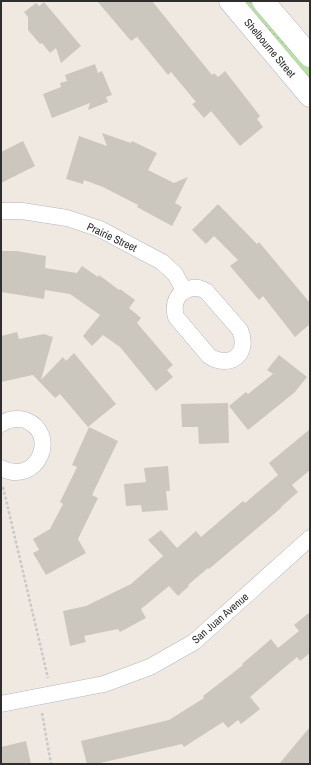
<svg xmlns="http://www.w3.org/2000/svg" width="311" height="765" font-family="'Archivo Narrow',sans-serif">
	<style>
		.grass { fill: url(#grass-dots) }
		.building { fill: #cbc7bf }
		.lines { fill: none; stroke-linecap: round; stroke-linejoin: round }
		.street-casing { stroke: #b4b7c1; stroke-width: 17 }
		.secondary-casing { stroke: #b4b7c1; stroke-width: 23 }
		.path { stroke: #c9c9c9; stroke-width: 2.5; stroke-dasharray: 3 2; stroke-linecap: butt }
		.street { stroke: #fff; stroke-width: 16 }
		.secondary { stroke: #fff; stroke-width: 22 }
		.labels { text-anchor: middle; stroke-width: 3.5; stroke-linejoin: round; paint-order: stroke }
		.street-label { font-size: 11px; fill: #2e2e2e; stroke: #fff }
	</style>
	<defs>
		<pattern id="grass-dots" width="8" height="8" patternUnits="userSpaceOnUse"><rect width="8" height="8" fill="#b6e59e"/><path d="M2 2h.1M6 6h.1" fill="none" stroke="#9dc588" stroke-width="1.8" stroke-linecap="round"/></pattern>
	</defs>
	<rect width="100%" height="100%" fill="#efe9e1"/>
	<path class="grass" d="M237,1h20l53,63v25z"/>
	<path class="building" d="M97,1h55l60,74 2,-2 4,4 7,-6 35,45 -3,3 6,8 -23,19 -29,-35 -7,7 -12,-14 4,-2 -25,-30 -3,3 -31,-38 -6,4z
		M44,2l37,44 -20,17 -5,-15 -6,5 -8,-10 -2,1 -12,-14v-13l-4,-5 12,-9 3,3z
		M95,64l3,9 4,-2 10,24 -6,2 2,5 -20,8 2,-7 -38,15 -9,-24 18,-7 -1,-4 7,-2 -2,-6z
		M102,133l29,10 1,-2 25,12 -9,17 26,13 14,-6 -13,26 7,4 -10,19 -35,-19 1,-2 -35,-18 -19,-7 -1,4 -17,-5 13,-43 28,10z
		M23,141l12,25 -34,17v-31z
		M218,204l39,40 2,-2 51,61v21l-15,13 -32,-41 -4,4 -29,-34 8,-6 -24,-24 -8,8 -14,-14z
		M1,251h16l29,5 -1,12 32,5 5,-7 16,11 1,-2 20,15 1,-1 15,11 -6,8 12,10 -4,5 36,42 -6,5 6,7 -17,14 -36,-44 -17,-12 -11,11 -9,-10 17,-21 -30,-21 -25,-4 -1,9 -43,-7z
		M17,332l2,7 25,-5 9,3 -12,43 22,-23 3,4 8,-8 42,51 -28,23 -28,-33 -5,4 -22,-23 -32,7v-46z
		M279,355l28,22 -12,15 -47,38 -19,-24 17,-14 2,2 25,-20 -6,-4z
		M228,403l1,40 -30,1 -1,-17h-16l-1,-23z
		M89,427l29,14 -26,54 6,3 -20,41 8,14 -40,22 -13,-22 6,-3 -6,-11 17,-10 13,-25 -3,-2 17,-35 -5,-2z
		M310,429v41l-18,15 6,7 -17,15v1l-72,61 -1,-1 -20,17 1,1 -11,10 -9,-10 -28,23 5,9 -26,14 -2,-3 -34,7 2,6 -16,4 -7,-35 23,-5 45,-22 32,-28 -15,-16 13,-10 16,18 19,-17 5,6 42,-36 2,2 33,-28 -9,-12z
		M168,466l2,25h-4l2,19 -26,2 -1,-7 -15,1 -2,-22 22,-2 -2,-14z
		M310,612v41l-10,8 -3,-4 -47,40 10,12 -19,15 -3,-4 -10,8 -5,-6 -39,25 -2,-3 -86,20h-9l-6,-23 88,-21 35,-22 -1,-2 40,-31 -1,-1 29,-25 7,9 21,-17 -5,-6z
		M310,727v37h-31z
		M26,741l5,23h-30v-17z"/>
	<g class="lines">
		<defs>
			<path id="street" d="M1,211h21l45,7 33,11 62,33 13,12 9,16
				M192,288h7l7,3 34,39c10,23 -9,40 -31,26l-33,-39c-4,-14 1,-25 16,-29z
				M1,424c7,-5 16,-6 24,-4 35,13 13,67 -24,48
				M1,704l103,-20 46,-17 44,-25 116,-104"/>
			<path id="secondary" d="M230,1l80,95
				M263,1l47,55"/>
		</defs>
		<use href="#street" class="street-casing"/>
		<use href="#secondary" class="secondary-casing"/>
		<path class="path" d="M3,487l45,191
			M42,713l9,51"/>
		<use href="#street" class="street"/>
		<use href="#secondary" class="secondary"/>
	</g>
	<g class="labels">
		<g class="street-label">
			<text transform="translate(270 48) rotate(50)" y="4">Shelbourne Street</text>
			<text transform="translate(112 237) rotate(25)" y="4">Prairie Street</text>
			<text transform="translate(220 618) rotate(-41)" y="4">San Juan Avenue</text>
		</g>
	</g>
	<rect width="311" height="765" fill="none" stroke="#2e2e2e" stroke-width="4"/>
</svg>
